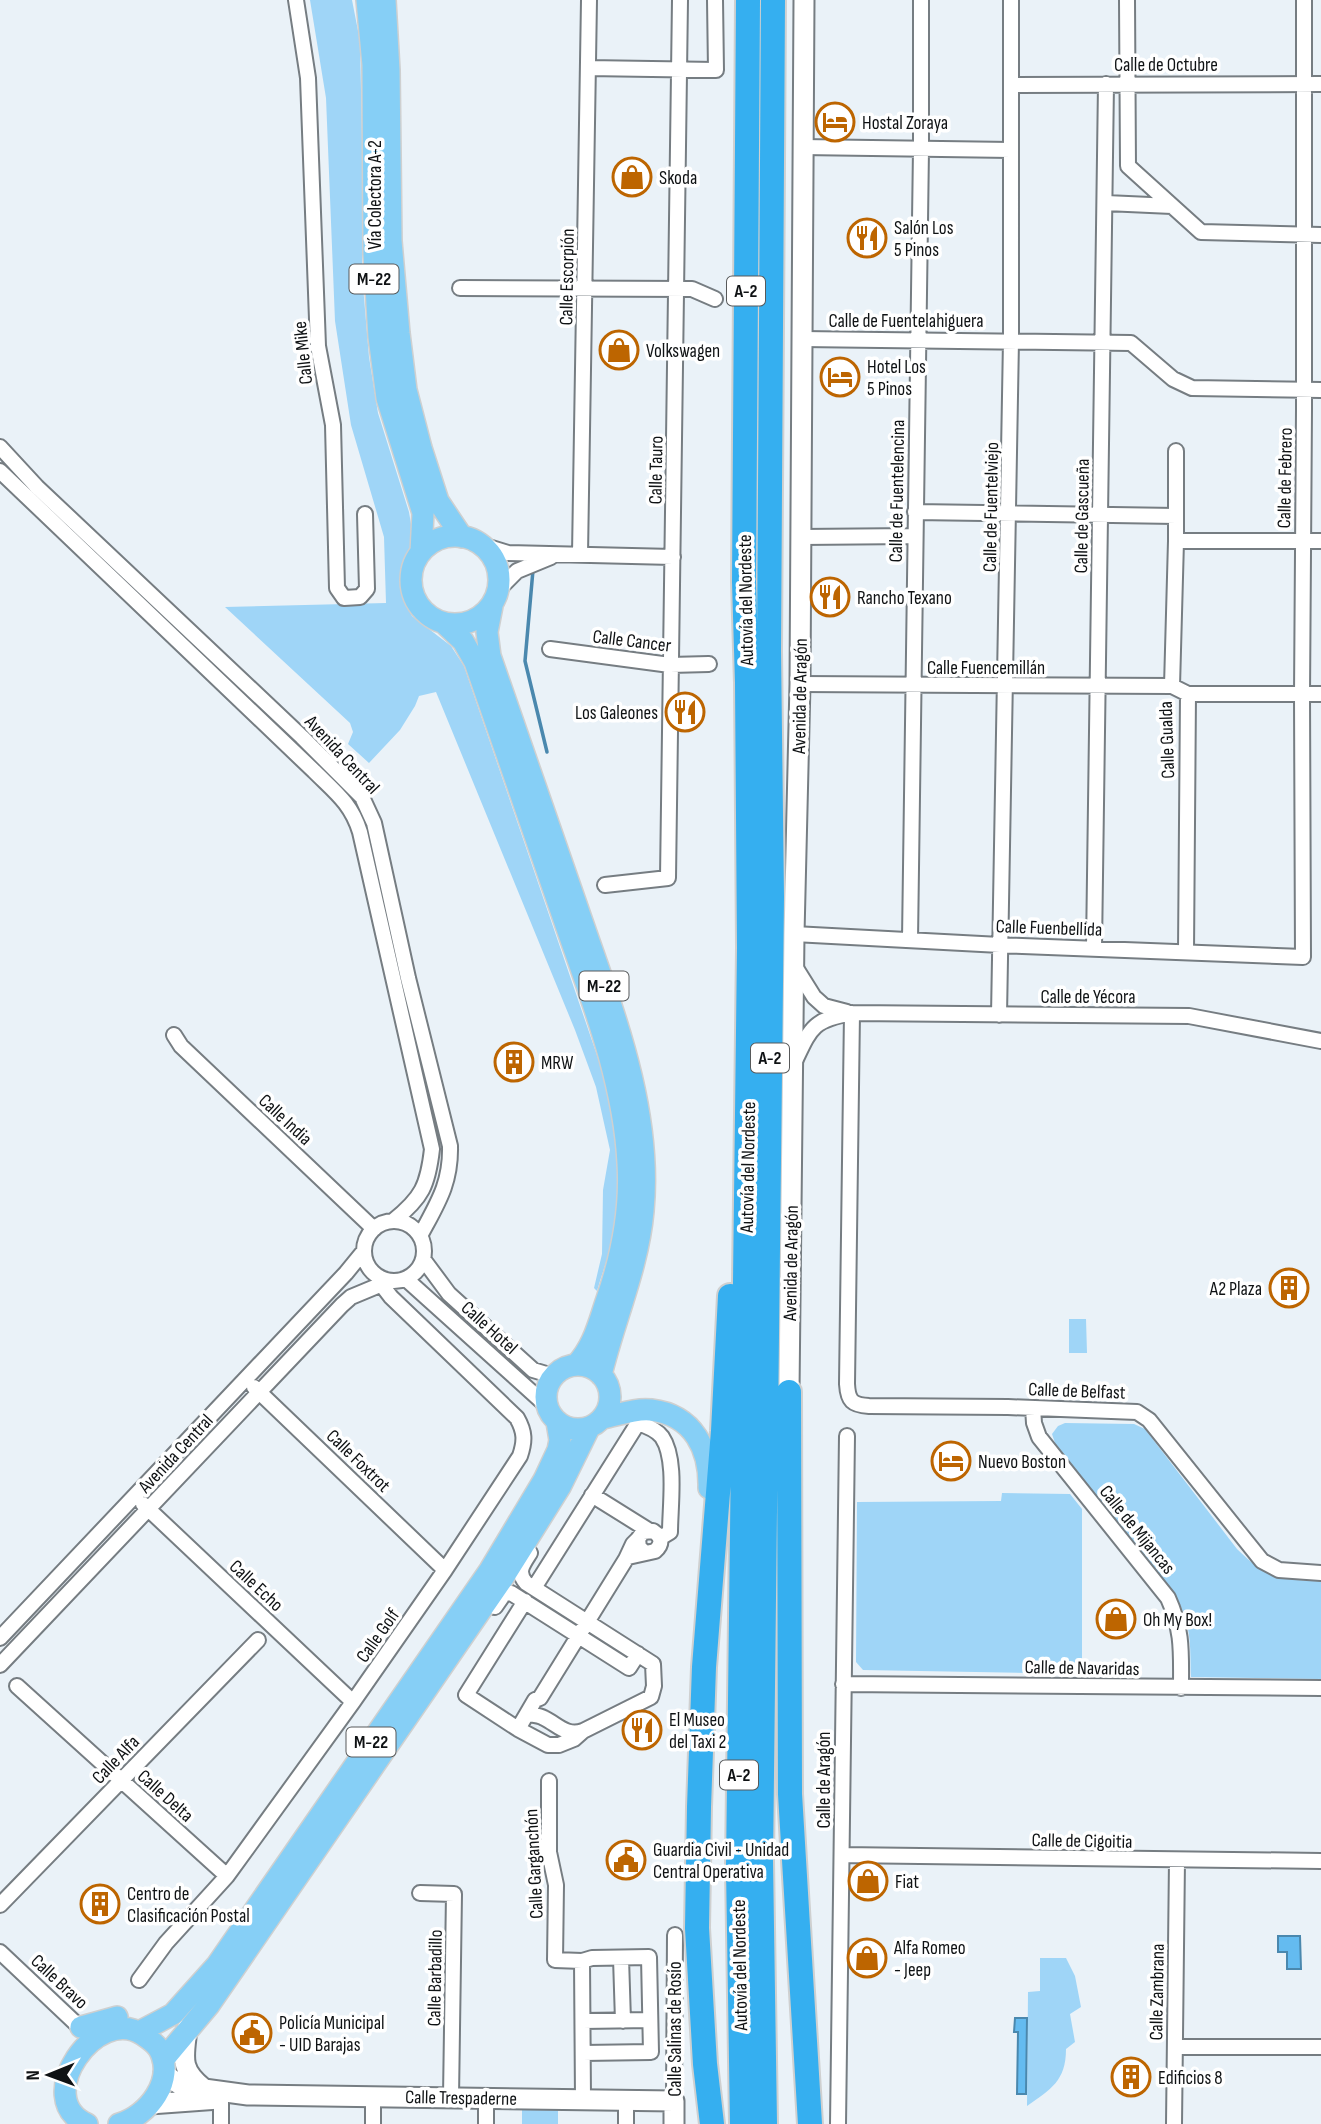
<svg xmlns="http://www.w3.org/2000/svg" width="1321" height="2124" font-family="'Sofia Sans Condensed',sans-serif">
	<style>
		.green { fill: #9fd5f7 }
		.water { fill: #64bbf0; stroke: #4a88ae; stroke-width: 2 }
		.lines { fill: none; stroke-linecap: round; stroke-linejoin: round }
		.stream { stroke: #4a88ae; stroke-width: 3.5 }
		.street-casing { stroke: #767d82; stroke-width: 18 }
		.secondary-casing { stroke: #767d82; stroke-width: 23 }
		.primary-casing { stroke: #cfd0d0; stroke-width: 24 }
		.highway-casing { stroke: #cfd0d0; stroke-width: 28 }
		.street { stroke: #fff; stroke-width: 14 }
		.secondary { stroke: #fff; stroke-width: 19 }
		.primary { stroke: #86cff6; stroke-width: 21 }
		.highway { stroke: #35aff0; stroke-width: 24 }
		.labels { text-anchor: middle; stroke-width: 7; stroke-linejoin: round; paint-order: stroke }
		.shield { fill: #fff; stroke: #57595a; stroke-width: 2 }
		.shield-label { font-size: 18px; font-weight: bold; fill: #0f1214 }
		.street-label { font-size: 19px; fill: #0f1214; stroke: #fff }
		.poi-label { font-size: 19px; fill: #0f1214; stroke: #fff; text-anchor: start }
	</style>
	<rect width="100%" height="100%" fill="#eaf2f8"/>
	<path class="green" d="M310,0h42l8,41 2,98v135l7,83 9,56 31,99 3,18v11l-11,34v14l3,12 8,15 39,30 13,20 136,398c14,53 22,109 15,163 -3,21 -12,43 -18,64l-3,-3 8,-34 1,-64 7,-40 -14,-63 -21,-57 -139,-338 -17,4 -4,10 -15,24 -31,33 -21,-19 5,-12 -3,-9 -125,-116 161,-4 -2,-66 -33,-112 -16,-104 -9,-223z
		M1069,1319h17l1,34h-18z
		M1065,1423l69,1 11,5 92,120c28,28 45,31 84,32v98l-130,-2c-1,-33 1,-52 -16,-82l-120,-152 -3,-9 6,-8z
		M1002,1493l68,1 12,15v165l-219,-4 -7,-8 1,-160 144,-1z
		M1040,1958h26l9,18 6,31 -11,7 5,28 -9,7c0,32 -15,40 -39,57l1,-114 12,-1z
		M522,2107l36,2v15h-36z"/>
	<path class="water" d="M1278,1936h22l1,33h-14v-17h-9z
		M1015,2018h12l-1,76h-9l1,-62h-4z"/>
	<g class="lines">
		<path class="stream" d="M533,570l-8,91 22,91"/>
		<defs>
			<path id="street" d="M296,0l12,78 10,268 15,79 4,163 7,10 16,-1 7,-8 -2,-75
				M1127,0l1,166 73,66 120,3
				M588,68l128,2 -1,-70
				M1011,85l310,-1
				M802,147l209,3
				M1106,203l66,3
				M460,288l232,1 23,10
				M802,339l329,4 42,36 19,9 129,2
				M0,447l37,40 265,250 60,60 12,26 34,155 42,168c1,38 -13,58 -30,90
				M0,471l314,300c21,21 37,32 46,61l72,317c-4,36 -10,49 -39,72
				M915,512l261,4
				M801,537l113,-1
				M1176,541h145
				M482,545l26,8 165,4
				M580,554l9,-554
				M498,590l19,-19 34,-14
				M550,649l120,16 39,-1
				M800,684l372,2 16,8 -2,258
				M1172,686l4,-145v-90
				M1188,694h133
				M605,885l63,-7 12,-878
				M794,934l206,11 303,12 -1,-262 2,-285v-410
				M910,940l11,-791v-149
				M1094,948l12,-864
				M794,965l20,32 10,9 23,6
				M852,1013l-5,371c1,17 5,21 22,22l139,1 129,5 12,8 113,141 17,9 42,3
				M999,1015l12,-675v-340
				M174,1035l7,11 193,183
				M795,1061c16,-34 18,-41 57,-48l337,3 132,25
				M364 1251a30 30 0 1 1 60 0a30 30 0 1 1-60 0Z
				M423,1259l26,35 84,76 20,6
				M406,1279l141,127
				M254,1387l191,183
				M1033,1408l1,15 5,14 129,161c15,33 13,54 13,90
				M592,1495l56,35
				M143,1504l210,198
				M628,1557l27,-6c8,-7 7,-14 -2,-20l-10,1 -5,7 1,8 6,6
				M534,1588l104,-165c9,3 19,7 24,14 15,22 8,69 8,95l-10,6
				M525,1601l-59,94 52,34 30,16h11l15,-6 9,-8 68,-34 3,-11 -1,-22 -127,-81c-10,-11 -3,-19 4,-30
				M495,1607l9,-13 7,-1 118,75 9,-14
				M0,1638l346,-365 18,-22
				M0,1665l342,-360 9,-8 36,-15
				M843,1684l478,4
				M17,1686l210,190
				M527,1714c6,1 12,1 17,4 14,7 23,19 39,13
				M518,1729l17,-29 5,-2 86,-139 7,-15 5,-5
				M549,1781v71l7,33 -1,75 27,1 1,138
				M842,1855l479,6
				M420,1893l34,1 -3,203
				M0,1905l258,-265
				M0,1952l87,82
				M621,1958l2,63
				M582,1961l10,-3 57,-1 2,95 -68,1
				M139,1980l27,-37 61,-67 126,-174 92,-132 75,-114c5,-15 5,-24 -3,-38l-126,-121 -10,-13 -2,-7
				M583,2021l67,-1
				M1175,2047h146
				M626,2100v24
				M674,2101l1,-166
				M221,2124v-25
				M373,2124v-28
				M486,2124v-26
				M838,2124l9,-688
				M1174,2124l3,-264"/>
			<path id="secondary" d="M789,1392l5,-458 6,-250 4,-684
				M187,2029c-3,28 -8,40 16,59
				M164,2074l18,12 66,9 426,6v23
				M150,2104l69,-5"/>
			<path id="primary" d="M367,0l6,65 1,189 5,83 8,61 36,115 -2,39
				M385,0l4,70 2,171 8,92 7,57 15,58 17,53 24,36
				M411 580a44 44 0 1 1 88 0a44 44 0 1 1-88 0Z
				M492,606l-5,26 3,24c29,84 58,167 87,251 33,97 76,199 66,304 -5,57 -29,109 -42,164
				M445,624l18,17 12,21c31,89 61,177 92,266 26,75 57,155 61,235 3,46 -6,92 -21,136 -8,23 -13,47 -31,66
				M546 1397a32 32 0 1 1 64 0a32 32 0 1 1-64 0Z
				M603,1418c15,-3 33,-10 48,-8 43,5 59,40 58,78
				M81,2027l36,-10
				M139,2032l34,-18 44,-49 273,-395 54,-90 14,-30 2,-10 -3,-18
				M163,2060l46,-55 294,-427 57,-91 29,-59
				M87,2124c-57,-25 10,-121 56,-89 6,4 12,8 16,14 17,31 -11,67 -40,75"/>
			<path id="highway" d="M789,1392l1,402 20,330
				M712,2124l-7,-60 -8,-136 2,-121 5,-140 19,-236 7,-135
				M742,2124l-4,-257 11,-919 -2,-265 -3,-101 4,-582
				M765,2124l-4,-263 11,-964 -3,-246 4,-651"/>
		</defs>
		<use href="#street" class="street-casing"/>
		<use href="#secondary" class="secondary-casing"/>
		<use href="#primary" class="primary-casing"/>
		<use href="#highway" class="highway-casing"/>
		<use href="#street" class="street"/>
		<use href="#secondary" class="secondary"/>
		<use href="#primary" class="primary"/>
		<use href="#highway" class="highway"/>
	</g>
	<defs>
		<symbol id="hotel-ring" viewBox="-11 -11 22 22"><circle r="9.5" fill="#fff" stroke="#bd6500" stroke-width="1.5"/><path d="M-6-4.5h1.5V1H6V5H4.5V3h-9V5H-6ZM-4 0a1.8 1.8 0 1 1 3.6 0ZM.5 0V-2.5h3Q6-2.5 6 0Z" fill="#bd6500"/></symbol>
		<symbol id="shop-ring" viewBox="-11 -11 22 22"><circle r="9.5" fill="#fff" stroke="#bd6500" stroke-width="1.5"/><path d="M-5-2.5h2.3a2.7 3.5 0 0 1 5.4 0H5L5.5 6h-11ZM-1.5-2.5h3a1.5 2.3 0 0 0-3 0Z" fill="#bd6500"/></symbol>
		<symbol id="restaurant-ring" viewBox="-11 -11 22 22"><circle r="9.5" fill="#fff" stroke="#bd6500" stroke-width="1.5"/><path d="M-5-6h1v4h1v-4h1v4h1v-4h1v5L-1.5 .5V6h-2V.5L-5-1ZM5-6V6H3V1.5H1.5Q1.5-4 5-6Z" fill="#bd6500"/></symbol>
		<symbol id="building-ring" viewBox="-11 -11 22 22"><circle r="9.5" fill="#fff" stroke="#bd6500" stroke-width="1.5"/><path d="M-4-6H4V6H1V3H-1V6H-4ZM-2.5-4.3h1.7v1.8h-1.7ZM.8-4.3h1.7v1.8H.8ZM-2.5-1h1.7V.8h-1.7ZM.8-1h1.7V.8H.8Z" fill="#bd6500"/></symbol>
		<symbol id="civic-ring" viewBox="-11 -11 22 22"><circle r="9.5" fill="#fff" stroke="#bd6500" stroke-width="1.5"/><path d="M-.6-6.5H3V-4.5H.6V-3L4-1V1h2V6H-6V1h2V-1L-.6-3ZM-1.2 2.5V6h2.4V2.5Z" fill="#bd6500"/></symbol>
	</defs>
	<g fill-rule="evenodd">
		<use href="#hotel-ring" x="813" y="100" width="44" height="44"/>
		<use href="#shop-ring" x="610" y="155" width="44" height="44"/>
		<use href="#restaurant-ring" x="845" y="216" width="44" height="44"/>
		<use href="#shop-ring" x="597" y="328" width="44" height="44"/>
		<use href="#hotel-ring" x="818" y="355" width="44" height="44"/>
		<use href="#restaurant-ring" x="808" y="575" width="44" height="44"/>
		<use href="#restaurant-ring" x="663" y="690" width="44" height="44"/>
		<use href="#building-ring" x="492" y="1040" width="44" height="44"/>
		<use href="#building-ring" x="1267" y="1266" width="44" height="44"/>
		<use href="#hotel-ring" x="929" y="1439" width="44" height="44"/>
		<use href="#shop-ring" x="1094" y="1597" width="44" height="44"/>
		<use href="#restaurant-ring" x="620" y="1708" width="44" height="44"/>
		<use href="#civic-ring" x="604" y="1838" width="44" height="44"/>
		<use href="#shop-ring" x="846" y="1859" width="44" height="44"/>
		<use href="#building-ring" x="78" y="1882" width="44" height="44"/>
		<use href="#shop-ring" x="845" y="1936" width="44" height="44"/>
		<use href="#civic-ring" x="230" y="2011" width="44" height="44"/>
		<use href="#building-ring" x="1109" y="2055" width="44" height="44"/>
	</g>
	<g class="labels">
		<g class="shield">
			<rect x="349.5" y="264.5" width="49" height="29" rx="5"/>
			<rect x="727" y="276.5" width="38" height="29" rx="5"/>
			<rect x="579.5" y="971.5" width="49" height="29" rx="5"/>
			<rect x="751" y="1043.5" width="38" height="29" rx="5"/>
			<rect x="346.5" y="1727.5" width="49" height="29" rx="5"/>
			<rect x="720" y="1760.5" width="38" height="29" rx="5"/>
		</g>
		<g class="shield-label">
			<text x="374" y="285">M-22</text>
			<text x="746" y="297">A-2</text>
			<text x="604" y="992">M-22</text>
			<text x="770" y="1064">A-2</text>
			<text x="371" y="1748">M-22</text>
			<text x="739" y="1781">A-2</text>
		</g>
		<g class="street-label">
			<text x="1166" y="71">Calle de Octubre</text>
			<text transform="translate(374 195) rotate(-90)" y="7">Vía Colectora A-2</text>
			<text transform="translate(566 277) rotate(-89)" y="7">Calle Escorpión</text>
			<text x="906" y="327">Calle de Fuentelahiguera</text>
			<text transform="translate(302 353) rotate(-96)" y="7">Calle Mike</text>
			<text transform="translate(655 470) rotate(-89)" y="7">Calle Tauro</text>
			<text transform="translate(1284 478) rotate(-89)" y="7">Calle de Febrero</text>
			<text transform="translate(896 491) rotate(-89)" y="7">Calle de Fuentelencina</text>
			<text transform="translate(990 507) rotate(-89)" y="7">Calle de Fuentelviejo</text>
			<text transform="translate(1081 516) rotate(-89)" y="7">Calle de Gascueña</text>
			<text transform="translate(745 600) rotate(-91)" y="7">Autovía del Nordeste</text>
			<text transform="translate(632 640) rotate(7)" y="7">Calle Cancer</text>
			<text x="986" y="674">Calle Fuencemillán</text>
			<text transform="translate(799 696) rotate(-89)" y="7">Avenida de Aragón</text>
			<text transform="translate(1166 740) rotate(-92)" y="7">Calle Gualda</text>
			<text transform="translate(343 754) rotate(47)" y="7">Avenida Central</text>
			<text transform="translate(1049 927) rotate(2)" y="7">Calle Fuenbellida</text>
			<text x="1088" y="1003">Calle de Yécora</text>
			<text transform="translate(286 1119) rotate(43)" y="7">Calle India</text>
			<text transform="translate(747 1167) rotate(-89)" y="7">Autovía del Nordeste</text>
			<text transform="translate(790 1263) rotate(-89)" y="7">Avenida de Aragón</text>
			<text transform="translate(490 1327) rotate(42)" y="7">Calle Hotel</text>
			<text transform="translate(1077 1390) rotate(2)" y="7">Calle de Belfast</text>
			<text transform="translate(175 1453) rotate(-47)" y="7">Avenida Central</text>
			<text transform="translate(359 1460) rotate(44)" y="7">Calle Foxtrot</text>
			<text transform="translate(1138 1529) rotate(51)" y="7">Calle de Mijancas</text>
			<text transform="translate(257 1585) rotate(43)" y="7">Calle Echo</text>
			<text transform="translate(377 1635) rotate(-55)" y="7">Calle Golf</text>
			<text transform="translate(1082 1667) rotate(1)" y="7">Calle de Navaridas</text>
			<text transform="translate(115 1759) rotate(-46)" y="7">Calle Alfa</text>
			<text transform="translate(823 1780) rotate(-90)" y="7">Calle de Aragón</text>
			<text transform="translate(166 1795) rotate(42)" y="7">Calle Delta</text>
			<text transform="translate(1082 1840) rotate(1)" y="7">Calle de Cigoitia</text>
			<text transform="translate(533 1864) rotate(-93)" y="7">Calle Garganchón</text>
			<text transform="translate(739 1965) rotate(-91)" y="7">Autovía del Nordeste</text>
			<text transform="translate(434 1978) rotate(-89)" y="7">Calle Barbadillo</text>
			<text transform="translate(60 1981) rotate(43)" y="7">Calle Bravo</text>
			<text transform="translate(1156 1992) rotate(-89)" y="7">Calle Zambrana</text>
			<text transform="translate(674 2029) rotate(-90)" y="7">Calle Salinas de Rosío</text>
			<text transform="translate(461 2097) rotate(1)" y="7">Calle Trespaderne</text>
		</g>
		<g class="poi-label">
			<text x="862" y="129">Hostal Zoraya</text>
			<text x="659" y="184">Skoda</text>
			<text x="894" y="234">Salón Los<tspan x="894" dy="22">5 Pinos</tspan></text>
			<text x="646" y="357">Volkswagen</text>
			<text x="867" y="373">Hotel Los<tspan x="867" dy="22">5 Pinos</tspan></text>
			<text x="857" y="604">Rancho Texano</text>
			<text x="658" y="719" text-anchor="end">Los Galeones</text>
			<text x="541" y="1069">MRW</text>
			<text x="1262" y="1295" text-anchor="end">A2 Plaza</text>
			<text x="978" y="1468">Nuevo Boston</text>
			<text x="1143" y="1626">Oh My Box!</text>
			<text x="669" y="1726">El Museo<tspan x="669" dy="22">del Taxi 2</tspan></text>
			<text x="653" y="1856">Guardia Civil - Unidad<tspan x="653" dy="22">Central Operativa</tspan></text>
			<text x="895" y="1888">Fiat</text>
			<text x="127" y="1900">Centro de<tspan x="127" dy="22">Clasificación Postal</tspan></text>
			<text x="894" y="1954">Alfa Romeo<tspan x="894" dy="22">- Jeep</tspan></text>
			<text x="279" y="2029">Policía Municipal<tspan x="279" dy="22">- UID Barajas</tspan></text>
			<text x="1158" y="2084">Edificios 8</text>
		</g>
	</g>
	<g transform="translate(49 2075) rotate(269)" stroke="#ffffff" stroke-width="5" paint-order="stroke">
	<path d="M0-5L12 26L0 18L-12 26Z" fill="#0f1214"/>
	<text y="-10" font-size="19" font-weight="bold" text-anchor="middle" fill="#0f1214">N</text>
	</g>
</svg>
